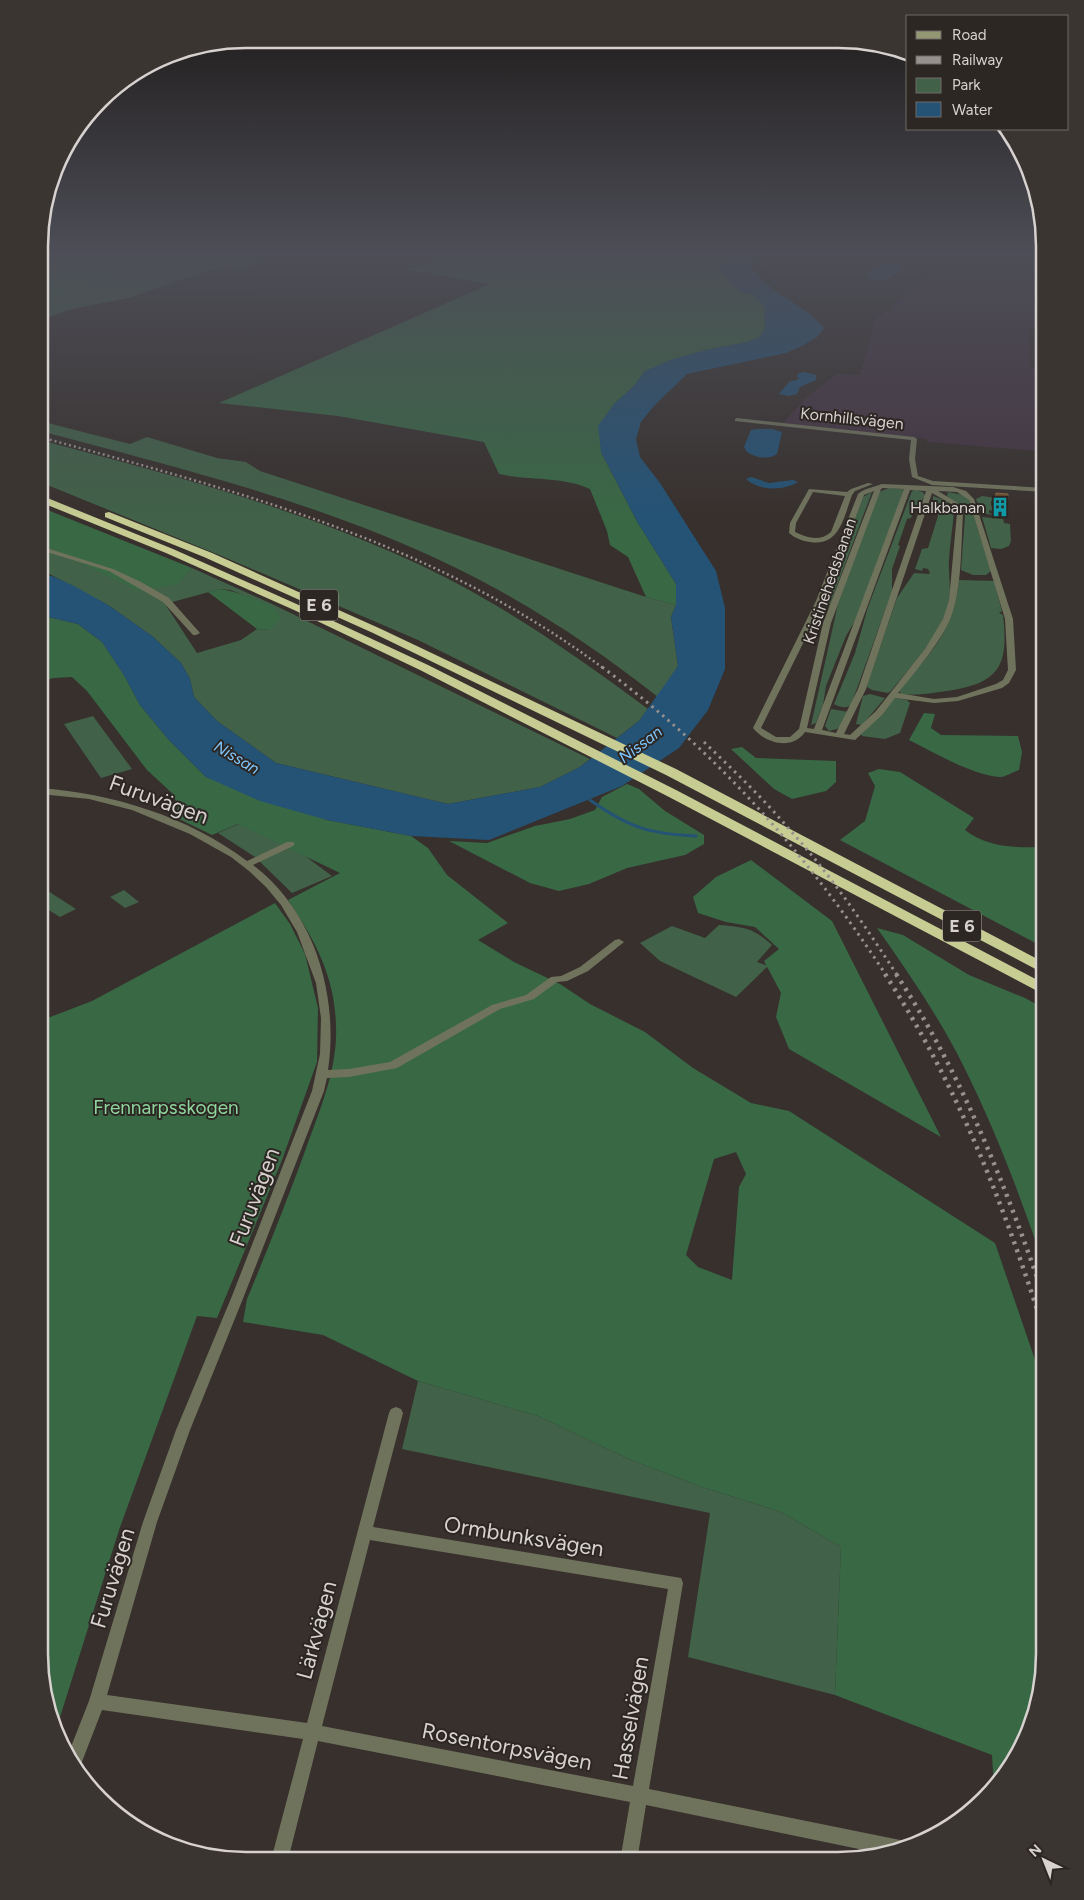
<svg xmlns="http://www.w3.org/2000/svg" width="1084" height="1900" font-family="Figtree,sans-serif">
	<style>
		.industrial { fill: #433441 }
		.green { fill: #416148; fill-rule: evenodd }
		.forest { fill: #396845; fill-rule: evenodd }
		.water { fill: #245376 }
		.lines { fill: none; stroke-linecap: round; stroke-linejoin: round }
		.stream { stroke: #245376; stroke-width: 3 }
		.street { fill: #70735c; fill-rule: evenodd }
		.secondary { stroke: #939772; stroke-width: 10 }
		.highway { fill: #c6cc92; fill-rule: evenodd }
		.rail-far2 { stroke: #96908e; stroke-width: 2.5; stroke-dasharray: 2 3; stroke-linecap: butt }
		.rail-far1 { stroke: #96908e; stroke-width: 3; stroke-dasharray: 2.5 4.5; stroke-linecap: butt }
		.rail { stroke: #96908e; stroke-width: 4.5; stroke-dasharray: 3 5.5; stroke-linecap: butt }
		.wall { fill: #66421c }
		.building { fill: #73512f; stroke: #826648 }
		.labels { text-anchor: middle; stroke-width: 4; stroke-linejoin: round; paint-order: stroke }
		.far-street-label { font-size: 16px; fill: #d7d2d0; stroke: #2d2723 }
		.far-poi-label { font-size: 16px; fill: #d7d2d0; stroke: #2d2723; text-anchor: end }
		.far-water-label { font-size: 16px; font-style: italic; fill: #7fc6fd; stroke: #2d2723 }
		.shield { fill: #2d2723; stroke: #a49f9c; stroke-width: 1 }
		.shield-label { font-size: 18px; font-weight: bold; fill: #d7d2d0 }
		.park-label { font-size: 19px; fill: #8ed69e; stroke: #2d2723 }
		.near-street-label { font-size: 22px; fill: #d7d2d0; stroke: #2d2723 }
		.rim { fill: none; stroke: #d7d2d0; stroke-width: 2.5 }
	</style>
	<rect width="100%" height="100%" fill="#37302d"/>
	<path class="industrial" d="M943,259l102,14v24l-6,7v22l-10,3v38l16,2 -5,82 -113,-9v-3l-144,-16 25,-27 29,-22 23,1 16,-57 11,-6z"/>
	<path class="green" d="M201,260l29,6 -10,1 -92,31 -56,11 -32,11v-15l78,-33 43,-2z
		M40,421l90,23 17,-7 70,21 29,4 14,9 386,126 30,8 -5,12 7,49 -20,31c-63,-50 -132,-95 -204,-130 -131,-64 -274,-99 -414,-136z
		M40,440c125,33 250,66 367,119 87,39 166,94 241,150l-9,12 -22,17 -199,-98 -194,-83 -184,-75z
		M889,488l14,1 1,1 -48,129 -10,17 -20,50 -3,19 -7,18 -5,2 27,-121 41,-112z
		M915,490l8,2 2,4 -11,13 -3,9 -4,1 -9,26 2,1 -8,23v22l-41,114c-5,4 -12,2 -17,-1l21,-51 13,-46 44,-116z
		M872,492l-43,115 -7,-1 41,-109z
		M948,492l15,3 6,5 22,71 -5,4h-13l-12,-5 4,-54 -6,-11 -12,-9z
		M933,496l13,5 8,9c-1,16 -4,33 -5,49 -1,16 3,31 -1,46 -9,33 -36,60 -57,86l-3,2 -16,-3 -5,-3 1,-5 29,-84 17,-25 15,1 1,-1 -2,-4 -5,-1 -1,3 -7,-2 7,-20 6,-1 10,-32 -5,-13z
		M982,496l14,2 1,3h-6v5h3v5l-5,-1v3l11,3 -19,-3 -5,-14z
		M982,517l21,2 1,4 6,1 1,17 -2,5 -8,3 -10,-1z
		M40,543l13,5 124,36 15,-16 78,35 320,156 -10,8 -40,20 -92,17 -172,-41 -59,-42 -23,-24 -4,-18 -9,-16 -29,-27 -44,-31 -68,-36zM220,589l10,1 27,10 12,30 -12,-1 -16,11 -44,13 -32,-49z
		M959,580l35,1 8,30 -3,2 4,2c6,52 -4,68 -56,76 -16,2 -31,5 -46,3l-2,-3c32,-40 54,-57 60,-111z
		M870,694l15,4 -23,27 -6,-1 7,-28z
		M895,698l12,2 3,3 -10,30 -15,6 -23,-3 -1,-2z
		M831,709l18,3 -9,16 -11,3 -4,-5z
		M93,716l39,53 -31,9 -37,-54z
		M241,823l52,24 39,29 -40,17 -37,-36 -37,-24z
		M124,890l15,12 -14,6 -15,-11z
		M48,891l28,18 -16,8 -13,-8 -7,4v-15z
		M719,925c26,2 34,3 53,20l-15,17 11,4 -32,31 -76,-36 -20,-18 32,-17 33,12z
		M418,1381l120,35 93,44 71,27 79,25 60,35 -6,148 -147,-38 22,-144 -308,-64z"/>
	<path class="forest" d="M40,253h250l-46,14 -14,-1 -29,-6 -40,10 -43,2 -78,33z
		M462,253h268l-4,2 -7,11 10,15 12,11 11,2 12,12 1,22 -5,9 -13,5 -41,8 -61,21 -11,15 -20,18 -13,48 37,71 38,61v21l-30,-8 -18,-40 -18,-12 -3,-14 -17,-42c-28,-13 -60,-8 -91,-15l-15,-32 -146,-26 -119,-13 271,-119 -83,-14z
		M40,507l152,61 -14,16 -39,7 -99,-48z
		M220,589c11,1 45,12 54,19 3,2 5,7 7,10l-12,12 -12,-1 -49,-37z
		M40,615l38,9 24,18 22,33 16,30 28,34 38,38 121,43 84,16 17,12 19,27 61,48 -30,17 36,22 46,22 30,20 55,28 48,36 58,35 38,8 206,132 50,146v279l-11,53 -31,59 -9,9 -2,-34 -157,-60 6,-148 -60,-35 -79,-25 -71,-27 -93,-44 -120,-35 -95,-46 -80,-13 4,-23c20,-48 39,-96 57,-145 14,-40 34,-84 32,-128 -1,-49 -21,-86 -48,-126l52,-27 -102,-49 -26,11 -35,-17 1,-12 -5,-12 -26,-24 -60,-79 -15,-14 -18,1 -14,3zM736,1152l10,22 -7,13 -7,93 -34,-13 -12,-12 28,-96z
		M924,713l11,1 -4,14 10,7 77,1 4,16 -3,18c-6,2 -13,7 -19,7 -26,-1 -67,-25 -91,-37z
		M742,747l14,11 80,3v21l-10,9 -34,8 -18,-10 -43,-40z
		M879,769l21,3 74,46 -9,12c23,18 52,18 80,17v101l-205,-108 25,-19 10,-35 -7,-13z
		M627,784l12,5 26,22 39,24v9l-19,11 -58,13 -38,16 -30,7 -29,-8 -81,-42 38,2 48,-17 35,-7 25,-9 7,-13z
		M751,860l81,61 109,216 -152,-88 -13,-32 5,-24 -17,-32 15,-12 -24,-22 -29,-5 -28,-9 -5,-16 23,-20z
		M275,903l15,21 15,30 13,54 -1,54 -35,98 -65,158 -20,-2 -78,214 -64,203 -5,-12 -11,-66 1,-634 52,-20z
		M877,928l26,7 66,40 56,23 20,11v260c-23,-69 -49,-138 -82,-204 -24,-48 -55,-93 -86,-137z"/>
	<path class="water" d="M730,253h41l-18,9 -1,6c18,26 51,35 72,60l-7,9 -15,9 -16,7 -99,21 -33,32 -13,16 -5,17 4,18 20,26 56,88 9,37v61l-17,41 -29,38 -57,38 -133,54 -78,-4 -84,-16 -67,-19 -54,-24 -38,-38 -28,-34 -16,-30 -22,-33 -24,-18 -38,-9v-40l12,1 24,11 32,18 44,31 29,27 9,16 4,18 23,24 59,42 172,41 92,-17 40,-20 59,-46 39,-55 -7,-49 5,-12v-21l-38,-61 -37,-71 -3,-26 16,-22 20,-18 11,-15 25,-11 36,-10 41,-8 13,-5 5,-9 -1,-22 -12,-12 -11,-2 -12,-11 -10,-15z
		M882,264h13l8,3c-11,11 -20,18 -35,10l6,-7z
		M804,372l12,3v5l-16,7 -3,7 -8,2 -10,-2 10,-12 10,-3 -2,-3 2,-3z
		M756,429h16l10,3 -5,22c-9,6 -21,4 -30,-2l-3,-5 7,-17z
		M751,477l18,6 24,-3 5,2c-15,9 -39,9 -52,-3z"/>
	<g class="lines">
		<path class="stream" d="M590,800c38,27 59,34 106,36"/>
		<path class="street" d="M737,418l177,19 3,2 -2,20 3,17 15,5 112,7v4l-113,-7 -20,-8 -3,-18 2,-19 -176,-19v-2z
			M868,483l5,1 -18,7 -3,4c-8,21 -12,52 -42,47 -8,-1 -15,-4 -21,-9l1,-10 19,-34 38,3 4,-3zM813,492l32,4 -14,36c-11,10 -24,6 -36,0l1,-9z
			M882,484l71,3 13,4 8,8 39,120 3,51 -7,13 -7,5 -44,13 -24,2 -39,-5 -13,17 -27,25 -50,-8c-13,19 -40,11 -52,-4l63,-127 42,-107c7,-6 16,-7 24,-10zM883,488l21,1 -90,240 -7,-1 24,-105 50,-134zM910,490l16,1 -68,198 -22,44 -14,-3zM874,491l-51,132 -24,106 -9,8h-14l-15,-9 63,-127 40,-106zM938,491l19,1 12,8 36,119 3,51 -5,10 -7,4 -39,13 -23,2 -36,-6c17,-21 44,-52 53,-76 11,-29 10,-72 12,-104l-5,-10zM932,493l21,12 4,8 -8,87 -6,19 -18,30 -49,62 -26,24 -6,-1 22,-45z
			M40,546l73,23 28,13 28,16 31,35 -4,2h-3l-30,-33 -28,-16 -26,-15 -69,-21z
			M40,788c74,6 147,28 207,73l40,-19h6l2,2 -2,2 -40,19c62,47 86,131 75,205l21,-1 41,-7 102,-57 34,-10 25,-18 10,-1 19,-9 35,-27 4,-1 5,3 -36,29 -21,10 -10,1 -23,17 -34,10 -103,59 -48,9 -22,1 -3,13 -80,205 -54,134 -33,92 -50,173 200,28 82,-310 2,-4 5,-2 5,2 2,4 -30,114 308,51 2,5 -34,206 256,52 6,3 1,3 -7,3 -22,4 -237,-49 -9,56h-17l10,-59 -312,-61 -30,119h-17l32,-121 -201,-29 -24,62 -4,-2 -7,-13 22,-56 54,-179 33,-92 56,-134 80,-205 8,-37 1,-36 -5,-35 -19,-51 -16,-27 -15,-18 -17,-16 -18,-14 -41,-23 -58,-24 -43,-11 -49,-5zM370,1540l298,49 -35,197 -311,-60z"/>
		<path class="secondary" d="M40,253h1"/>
		<path class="highway" d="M40,495l133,54 128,57 127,59 250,126 367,193v11l-376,-198 -249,-127 -126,-60 -128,-57 -126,-51z
			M109,512l103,41 169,76 295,140 369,194v11l-379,-199 -293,-142 -169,-76 -99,-40v-4z"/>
		<path class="rail-far2" d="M40,437c200,55 394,105 563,231"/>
		<path class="rail-far1" d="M602,667c117,87 204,186 284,308
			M704,742c29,28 59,56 85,87 41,45 75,95 108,146"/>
		<path class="rail" d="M885,974c74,114 119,231 160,360
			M896,974c66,100 110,213 149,326"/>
	</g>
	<path class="wall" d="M996,493l11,14 -2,8 -11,-1z"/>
	<path class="building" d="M996,493l12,1 -1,13 -12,-1z"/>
	<linearGradient id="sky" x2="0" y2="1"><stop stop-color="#1e1a19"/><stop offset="0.49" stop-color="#4d4e57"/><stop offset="1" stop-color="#4d4e57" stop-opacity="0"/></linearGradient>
	<rect width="1084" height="519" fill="url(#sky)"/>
	<defs>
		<symbol id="building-bare" viewBox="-9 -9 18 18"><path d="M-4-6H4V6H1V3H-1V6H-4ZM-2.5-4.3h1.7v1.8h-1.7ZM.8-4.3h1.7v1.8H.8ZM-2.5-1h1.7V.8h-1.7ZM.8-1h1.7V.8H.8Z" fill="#0f9aa8" stroke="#2d2723" stroke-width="2.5" paint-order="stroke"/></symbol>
	</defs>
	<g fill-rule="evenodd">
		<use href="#building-bare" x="986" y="493" width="28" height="28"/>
	</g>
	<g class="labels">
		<g class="far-street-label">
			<text transform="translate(852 418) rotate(6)" y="6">Kornhillsvägen</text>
			<text transform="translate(829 581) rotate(-71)" y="6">Kristinehedsbanan</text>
		</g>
		<g class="far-poi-label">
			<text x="985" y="513">Halkbanan</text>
		</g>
		<g class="far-water-label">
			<text transform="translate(640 744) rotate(-37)" y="6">Nissan</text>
			<text transform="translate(237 757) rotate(31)" y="6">Nissan</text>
		</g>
		<g class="shield">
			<rect x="300" y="589.5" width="38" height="31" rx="4"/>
			<rect x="943" y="910.5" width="38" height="31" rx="4"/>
		</g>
		<g class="shield-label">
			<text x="319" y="611">E 6</text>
			<text x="962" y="932">E 6</text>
		</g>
		<g class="park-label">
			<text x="166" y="1114">Frennarpsskogen</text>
		</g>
		<g class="near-street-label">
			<text transform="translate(159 799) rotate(20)" y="8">Furuvägen</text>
			<text transform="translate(254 1197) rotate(-69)" y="8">Furuvägen</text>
			<text transform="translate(524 1536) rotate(9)" y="8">Ormbunksvägen</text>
			<text transform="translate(112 1578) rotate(-73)" y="8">Furuvägen</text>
			<text transform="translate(316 1630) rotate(-75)" y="8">Lärkvägen</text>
			<text transform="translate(630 1718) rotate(-80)" y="8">Hasselvägen</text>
			<text transform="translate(507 1746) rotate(11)" y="8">Rosentorpsvägen</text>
		</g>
	</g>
	<path d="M0 0H1084V1900H0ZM246 48H838A198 198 0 0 1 1036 246V1654A198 198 0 0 1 838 1852H246A198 198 0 0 1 48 1654V246A198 198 0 0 1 246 48Z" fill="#3b3531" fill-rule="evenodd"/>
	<path class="rim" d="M246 48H838A198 198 0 0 1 1036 246V1654A198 198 0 0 1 838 1852H246A198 198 0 0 1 48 1654V246A198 198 0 0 1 246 48Z"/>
	<rect x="906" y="15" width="162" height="115" fill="#2d2723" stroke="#716b68"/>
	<rect x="916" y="31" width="25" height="8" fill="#939772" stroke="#716b68"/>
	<text x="952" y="40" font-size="15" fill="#d7d2d0">Road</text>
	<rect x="916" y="56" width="25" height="8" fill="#96908e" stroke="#716b68"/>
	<text x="952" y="65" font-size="15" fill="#d7d2d0">Railway</text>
	<rect x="916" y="78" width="25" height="15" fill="#416148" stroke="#716b68"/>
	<text x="952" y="90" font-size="15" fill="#d7d2d0">Park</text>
	<rect x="916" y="102" width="25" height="15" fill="#245376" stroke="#716b68"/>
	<text x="952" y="115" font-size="15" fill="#d7d2d0">Water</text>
	<g transform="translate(1044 1860) rotate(317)" stroke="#2d2723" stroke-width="4" paint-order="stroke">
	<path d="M0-4L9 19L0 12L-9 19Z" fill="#d7d2d0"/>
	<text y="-8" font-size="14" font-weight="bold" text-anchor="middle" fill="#d7d2d0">N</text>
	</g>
</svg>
